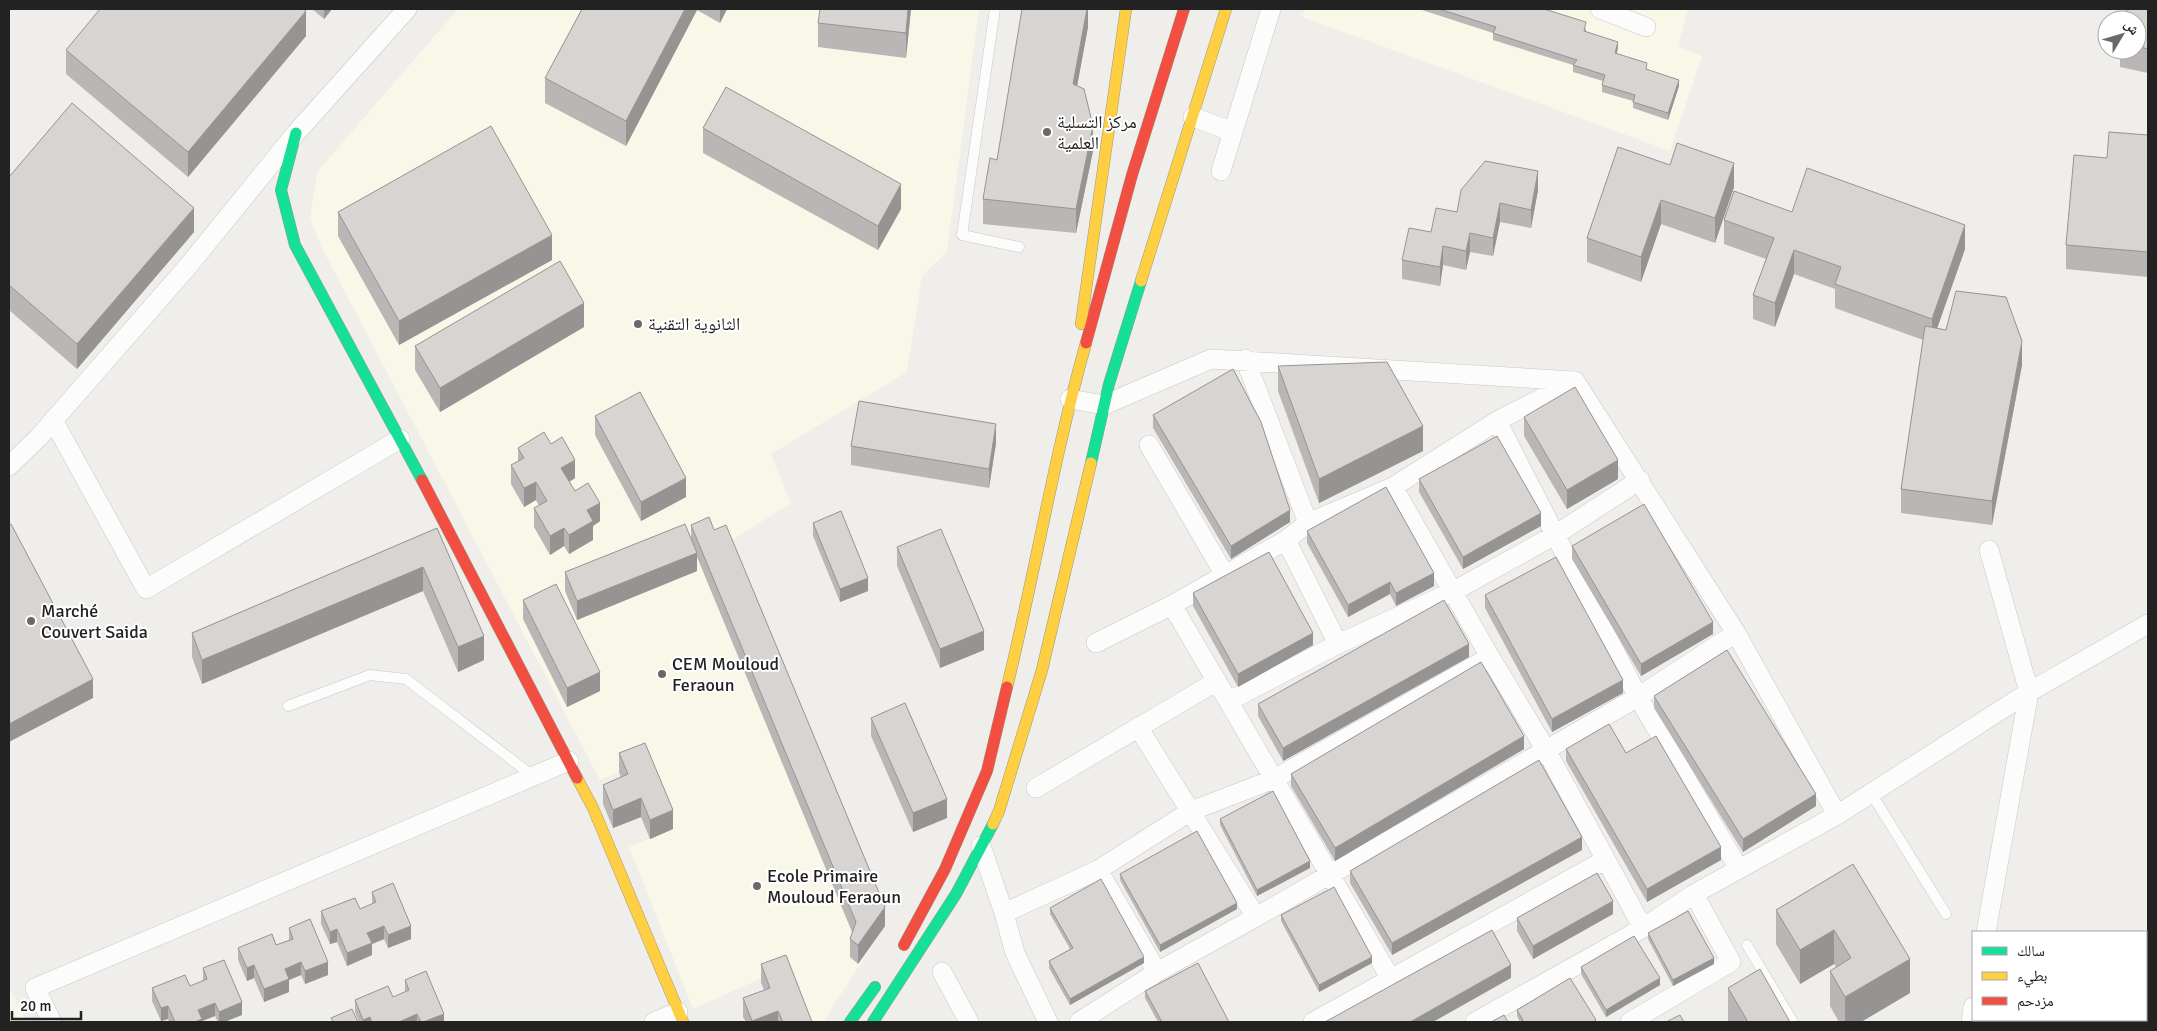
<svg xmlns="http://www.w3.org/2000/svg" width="2157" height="1031" font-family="Signika,'Noto Naskh Arabic',sans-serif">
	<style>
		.education { fill: #f8f7e8 }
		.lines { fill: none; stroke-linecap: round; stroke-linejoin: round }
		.lane-casing { stroke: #c9c8c7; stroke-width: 11 }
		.street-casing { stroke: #c9c8c7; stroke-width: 20 }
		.fast-casing { stroke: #999a82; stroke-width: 12 }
		.slow-casing { stroke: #999a82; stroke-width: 12 }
		.jam-casing { stroke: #999a82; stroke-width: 12 }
		.lane { stroke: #fdfcfc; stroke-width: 10 }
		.street { stroke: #fdfcfc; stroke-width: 19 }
		.fast { stroke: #16e098; stroke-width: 11 }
		.slow { stroke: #ffcf43; stroke-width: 11 }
		.jam { stroke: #f24e42; stroke-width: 11 }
		.wall { fill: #b9b6b5 }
		.shaded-wall { fill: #969493 }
		.building { fill: #d7d4d2; stroke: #969493 }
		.poi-dot { fill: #6a6968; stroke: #fff; stroke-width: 2 }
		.labels { text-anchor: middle; stroke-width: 4; stroke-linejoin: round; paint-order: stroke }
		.poi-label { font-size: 18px; fill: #222; stroke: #fff; text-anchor: start }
	</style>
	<rect width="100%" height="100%" fill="#f0eeeb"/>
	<path class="education" d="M458,9h521l-32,243 -25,24 -15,96 -136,82 20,49 -65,41 159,382 -62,96h-10l-22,-57 -98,44 -64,-162 44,-18 -54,-57 -19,8 -278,-532 -12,-29 7,-47z
		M1305,9h383l-10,38 24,9 -32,95 -368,-134z
		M11,991l16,31h-18v-30z"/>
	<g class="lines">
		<defs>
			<path id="lane" d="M995,9l-33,226 57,12
				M288,706l82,-31 36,4 127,97
				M1871,793l75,121
				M1747,945l46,77"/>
			<path id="street" d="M1600,9l46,18
				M1193,117l40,15
				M1221,171l50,-162
				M1245,359l63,164
				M1575,381l161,252 101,182
				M1070,399l34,6 107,-46 363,22
				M53,420l93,169 254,-150
				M1497,421l141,276 101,172
				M1149,445l76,130
				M9,466l29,-28 151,-173 107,-132 111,-124
				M1393,487l97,170 56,93 97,178
				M1286,540l52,104
				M1172,605l219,374
				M1096,643l76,-38 53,-30 61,-35 22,-17 85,-36 104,-66 78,-40
				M1229,701l109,-57 116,-53 101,-56 85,-55
				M1138,727l118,190
				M1036,788l181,-107
				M981,846l23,67 11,40 33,69
				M1098,870l59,102
				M1004,913l94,-43 93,-59 83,-32 216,-122
				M1986,932l43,-240 -40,-142
				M2146,965h2
				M942,972l27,50
				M52,1022l-17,-34 534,-227
				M654,1022l24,-10
				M1079,1022l78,-50 99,-55 382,-220 98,-64
				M1313,1022l292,-162
				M1475,1022l168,-94 51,-34 143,-79 192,-123 119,-68
				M1630,1022l101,-60 -37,-68
				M1971,1022l2,-15"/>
			<path id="fast" d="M296,133l-15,57 14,55 127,235
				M1091,463l18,-79 32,-103
				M850,1022l25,-35
				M873,1022l83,-128 37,-70"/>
			<path id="slow" d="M1141,281l85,-272
				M1081,324l45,-315
				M1007,687c28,-114 47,-231 79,-344
				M577,778l16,30 90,214
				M993,824l6,-13 43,-141 49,-207"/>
			<path id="jam" d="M1086,343l46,-168 52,-166
				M422,480l155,298
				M904,945l41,-76 42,-98 20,-84"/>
		</defs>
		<use href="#lane" class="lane-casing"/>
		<use href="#street" class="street-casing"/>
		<use href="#fast" class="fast-casing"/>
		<use href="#slow" class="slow-casing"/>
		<use href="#jam" class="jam-casing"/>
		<use href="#lane" class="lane"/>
		<use href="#street" class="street"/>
		<use href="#fast" class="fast"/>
		<use href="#slow" class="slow"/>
		<use href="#jam" class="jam"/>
	</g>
	<path class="wall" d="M312,9h20l-8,10z
		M582,9h145l-7,14 -23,-13 -71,136 -81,-43v-25z
		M911,9l-5,49 -88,-11v-24z
		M1088,9v18l-11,59 16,65 -17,82 -93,-9v-25l14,-39z
		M1419,9h125l42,20v2l32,17 -1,5 62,33 -11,34 -35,-12v-7l-31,-9v-7l1,-4 -30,-9v-7l-80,-25v-7z
		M2148,9v64l-28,-6v-17h17v-30z
		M306,36l-118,141 -122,-103v-24z
		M703,128l198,81 -23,41 -175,-97z
		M2148,135v142l-82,-8v-24l41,-87z
		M1618,147l116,40 -19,56 -54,-19 -20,58 -54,-20v-24z
		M9,177l185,55 -117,137 -68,-59z
		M1538,190l-7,38 -31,-6 -7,34 -23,-4 -4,18 -23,-5 -3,21 -38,-7v-19l29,-28 26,-20z
		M338,212l214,48 -153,85 -61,-109z
		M1792,212l173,37 -28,79 85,37 -30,160 -91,-12v-24l22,-149 -88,-32v-19l-41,-15 -19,53 -22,-8v-24l13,-36 -42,-15v-24z
		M584,327l-144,85 -25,-42v-24z
		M1278,366l145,85 -104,52 -41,-112z
		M1153,415l137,107 -59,37 -78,-131z
		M595,416l91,81 -45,24 -46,-86z
		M1524,417l94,62 -51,30 -43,-73z
		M996,443l-7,45 -138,-23v-19z
		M551,444l24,34 -6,4 6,9 25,30 -7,5v14l-24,14 -5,-8 -14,9 -16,-28v-19l5,-2 -3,-6 -12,7 -13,-23v-19l7,-4v-13z
		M1419,479l122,47 -78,43 -44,-77z
		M813,523l55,68 -28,11 -27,-66z
		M691,525l194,401 -27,38 -8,-7v-18l2,-7 -155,-375v14l-120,49 -12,-29v-19l126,-34z
		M437,528l47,132 -26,12 -35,-81 -221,93 -10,-27v-24z
		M1307,531l127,55 -38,20 -6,-12 -42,23 -41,-74z
		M1572,546l141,88 -72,42 -69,-117z
		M897,547l87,103 -44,18 -43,-102z
		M1193,593l120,52 -75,42 -45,-81z
		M1485,595l138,98 -71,39 -67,-124z
		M523,600l77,91 -33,16 -44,-88z
		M1469,657l-186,104 -25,-45v-12z
		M1654,696l162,110 -73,46 -89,-144z
		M871,718l76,100 -34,14 -42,-96z
		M1524,749l-189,112 -44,-75v-12z
		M1566,749l60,4 95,107 -74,42 -81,-141z
		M619,753l54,76 -23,10 -9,-22 -28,11 -10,-24v-19l18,-8 -2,-5z
		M1220,819l90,49 -53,28 -37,-71z
		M1582,850l-190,105 -42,-72v-12z
		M1853,864l57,129 -49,29h-22l-9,-16v-35l6,-4 -2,-3 -34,20 -24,-40v-34z
		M1120,874l117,35 -77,43 -40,-72z
		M372,892l39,47 -23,9 -4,-9 -12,5v11l-25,11 -10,-24 -7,2 -9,-20v-13l39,-2 12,-5z
		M1050,908l94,55 -74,42 -21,-37v-7l21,-12 -20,-35z
		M1613,914l-80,45 -16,-28v-13z
		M1281,915l91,48 -53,29 -38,-71z
		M289,928l39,47 -23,9 -4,-9 -12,5v12l-25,10 -10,-24 -7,3 -9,-21v-12l38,-3 13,-5z
		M1648,933l66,31 -41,22 -25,-47z
		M761,964l51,58h-66l-3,-5v-19l21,-8 -3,-7z
		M1581,967l79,18 -54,32 -25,-43z
		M203,968l39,47 -18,7h-6l-3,-6 -13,5v1h-33l-1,-3 -7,2 -9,-20v-13l38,-2 13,-5z
		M405,980l39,42h-85l-4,-10v-12l38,-3 12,-5z
		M1728,988l62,34h-62z
		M1145,991l84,31h-71l-13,-24z
		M1517,1010l79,12h-76l-3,-6z"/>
	<path class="shaded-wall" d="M324,9h8l-8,10z
		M685,9h12v1l-71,136v-25z
		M720,9h7l-7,14z
		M908,9h3l-5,49v-25z
		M1087,9h1v18l-15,81v-24z
		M306,11v25l-118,141v-25z
		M1618,42v6l-3,11v-6z
		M1679,80v6l-11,34v-7z
		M1093,126v25l-17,82v-24z
		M1734,163v24l-19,56v-25z
		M1538,171v19l-7,38v-18z
		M901,184v25l-23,41v-24z
		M1661,200v24l-20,58v-25z
		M1500,203v19l-7,34v-18z
		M194,208v24l-117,137v-25z
		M1965,225v24l-33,94v-24z
		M1470,233v19l-4,18v-19z
		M552,235v25l-153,85v-24z
		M1443,246v19l-3,21v-19z
		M1794,250v24l-19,53v-24z
		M584,303v24l-144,85v-24z
		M2022,341v24l-30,160v-24z
		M996,424v19l-7,45v-19z
		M1423,426v25l-104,52v-24z
		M575,460v18l-14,9v-19z
		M1618,460v19l-51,30v-19z
		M686,478v19l-45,24v-19z
		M536,482v18l-12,7v-19z
		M600,503v18l-7,5v14l-24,14v-19l18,-25z
		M1290,510v12l-59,37v-13z
		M1541,513v13l-78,43v-12z
		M564,528v18l-14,9v-19z
		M697,553v18l-120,49v-19z
		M423,567v24l-221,93v-24z
		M1434,573v13l-38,20v-13z
		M868,578v13l-28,11v-13z
		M1390,582v12l-42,23v-12z
		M1713,622v12l-72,42v-12z
		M984,631v19l-44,18v-19z
		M1313,633v12l-75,42v-13z
		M484,636v24l-26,12v-25z
		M1469,644v13l-186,104v-13z
		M600,672v19l-33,16v-19z
		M93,679v19l-84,44v-18z
		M1623,680v13l-71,39v-13z
		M1524,736v13l-189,112v-13z
		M1816,794v12l-73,46v-13z
		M641,798v19l-28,11v-18z
		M947,799v19l-34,14v-19z
		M673,810v19l-23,10v-19z
		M1582,837v13l-190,105v-12z
		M1721,847v13l-74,42v-13z
		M1310,861v7l-53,28v-6z
		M1613,901v13l-80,45v-13z
		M1237,903v6l-77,43v-7z
		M885,907v19l-27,38v-19z
		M384,926v13l-12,5v11l-25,11v-13l20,-20z
		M411,926v13l-23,9v-13z
		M337,929v13l-7,2v-12z
		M1834,930v34l-34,20v-34z
		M1144,957v6l-74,42v-6z
		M1372,957v6l-53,29v-7z
		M1714,958v6l-41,22v-6z
		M1910,959v34l-49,29h-16v-25z
		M301,962v13l-12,5v12l-25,10v-13l21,-20z
		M328,962v13l-23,9v-13z
		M254,965v13l-7,3v-13z
		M1511,965v13l-78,44h-23z
		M1660,978v7l-54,32v-7z
		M242,1002v13l-18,7h-5v-10z
		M215,1003v13l-13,5v1h-7l3,-12z
		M168,1006v13l-7,2v-13z
		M778,1011v11h-26v-1z
		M417,1014v8h-16v-1z
		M444,1014v8h-21z
		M370,1017v5h-7v-2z"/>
	<path class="building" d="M100,9h203l3,2 -118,141 -122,-102z
		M582,9h103l-59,112 -81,-43z
		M820,9h88l-2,24 -88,-10z
		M1022,9h65l-14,75 11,5 9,37 -17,83 -93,-10 7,-41 7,2z
		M1439,9h105l42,13 -2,9 34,11 -3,11 32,10 -1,6 33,11 -11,33 -35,-11 2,-7 -33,-10 3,-10 -32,-10 4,-5 -84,-27 3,-6z
		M2127,9h21v40l-11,-3v-26h-12z
		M726,87l175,97 -23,42 -175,-98z
		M72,103l122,105 -117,136 -68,-59v-108z
		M491,126l61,109 -153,86 -61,-109z
		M2109,132l39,3v117l-82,-7 8,-90 33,3z
		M1677,143l57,20 -19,55 -54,-18 -20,57 -54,-19 31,-91 52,18z
		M1485,161l53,10 -7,39 -31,-7 -7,35 -23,-5 -4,18 -23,-5 -3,21 -38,-7 7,-32 22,4 5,-24 21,4 4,-22z
		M1807,168l158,57 -33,94 -97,-35 6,-17 -47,-17 -19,53 -22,-8 21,-57 -50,-18 10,-29 58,21z
		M560,261l24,42 -144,85 -25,-42z
		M1956,291l50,6 16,44 -30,160 -91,-12 24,-163 21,4z
		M1387,362l36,64 -104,53 -41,-113z
		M1233,369l28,53 29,88 -59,36 -78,-131z
		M1575,387l43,73 -51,30 -43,-73z
		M640,392l46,86 -45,24 -46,-86z
		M859,401l137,23 -7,45 -138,-23z
		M544,432l7,12 11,-7 13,23 -14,8 14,23 13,-8 12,20 -13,7 6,11 -24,14 -5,-7 -14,8 -16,-28 13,-7 -11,-19 -12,6 -13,-23 13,-7 -6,-10z
		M1497,436l44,77 -78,44 -44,-78z
		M1386,487l48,86 -38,20 -6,-11 -42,23 -41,-74z
		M1644,504l69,118 -72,42 -69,-118z
		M841,511l27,67 -28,11 -27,-66z
		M709,517l5,13 12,-5 159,382 -27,38 -8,-6 6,-17 -165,-397z
		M11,524l82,155 -84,45v-199z
		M685,524l12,29 -120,48 -12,-29z
		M437,528l47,108 -26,11 -35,-80 -221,93 -10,-27z
		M941,529l43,102 -44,18 -43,-102z
		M1269,552l44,81 -75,41 -45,-81z
		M1556,557l67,123 -71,39 -67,-124z
		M556,584l44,88 -33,16 -44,-88z
		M1444,600l25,44 -186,104 -25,-44z
		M1727,650l89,144 -73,45 -89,-143z
		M1481,662l43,74 -189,112 -44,-74z
		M905,703l42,96 -34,14 -42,-95z
		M1609,724l17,29 30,-17 65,111 -74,42 -81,-140z
		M645,743l28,67 -23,10 -9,-22 -28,12 -10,-25 25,-11 -9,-21z
		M1539,760l43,77 -190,106 -42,-72z
		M1273,791l37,70 -53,29 -37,-71z
		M1197,831l40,72 -77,42 -40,-71z
		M1853,864l57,95 -65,38 -15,-26 21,-13 -17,-28 -34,20 -24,-40z
		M1597,873l16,28 -80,45 -16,-28z
		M1101,879l43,78 -74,42 -21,-38 24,-13 -23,-40z
		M393,883l18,43 -23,9 -4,-9 -17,7 5,10 -25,10 -10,-24 -7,3 -9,-21 34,-13 5,11 16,-7 -4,-10z
		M1334,887l38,70 -53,28 -38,-70z
		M1688,911l26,47 -41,22 -25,-47z
		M310,919l18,43 -23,9 -4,-9 -16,7 4,10 -25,10 -10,-24 -7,3 -9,-20 34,-14 4,11 17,-6 -4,-11z
		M1492,930l19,35 -101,57h-85z
		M1634,936l26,42 -54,32 -25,-43z
		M786,955l26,67h-29l-5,-11 -26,10 -9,-23 27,-10 -9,-24z
		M224,960l18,42 -23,10 -4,-9 -17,7 4,9 -7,3h-20l-7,-16 -7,2 -9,-20 33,-13 5,11 17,-7 -4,-11z
		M1198,963l31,59h-67l-17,-31z
		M1760,969l30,53h-42l-20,-34z
		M426,971l18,43 -21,8h-2l-4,-8 -16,7v1h-29l-2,-5 -7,3 -8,-20 33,-14 5,11 16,-7 -4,-10z
		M1570,978l26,42 -3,2h-69l-7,-12z
		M352,1009l6,13h-25l-2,-4z
		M1504,1015l4,7h-17z
		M1680,1015l4,7h-18z"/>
	<g class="poi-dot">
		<circle cx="1047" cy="132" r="5"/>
		<circle cx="638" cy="324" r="5"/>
		<circle cx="31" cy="621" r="5"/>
		<circle cx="662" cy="674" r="5"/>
		<circle cx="757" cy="886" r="5"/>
	</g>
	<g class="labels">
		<g class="poi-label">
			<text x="1057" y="128">مركز التسلية<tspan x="1057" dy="21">العلمية</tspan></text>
			<text x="648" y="330">الثانوية التقنية</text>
			<text x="41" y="617">Marché<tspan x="41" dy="21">Couvert Saida</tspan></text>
			<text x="672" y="670">CEM Mouloud<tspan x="672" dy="21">Feraoun</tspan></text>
			<text x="767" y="882">Ecole Primaire<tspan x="767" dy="21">Mouloud Feraoun</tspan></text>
		</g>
	</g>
	<rect width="2157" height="1031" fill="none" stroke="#222222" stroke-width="20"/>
	<rect x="1972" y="931" width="175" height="90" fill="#ffffff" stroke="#a7a7a7"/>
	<rect x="1982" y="947" width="25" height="8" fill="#16e098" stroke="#a7a7a7"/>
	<text x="2017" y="956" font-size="15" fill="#222222">سالك</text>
	<rect x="1982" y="972" width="25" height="8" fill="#ffcf43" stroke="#a7a7a7"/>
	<text x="2017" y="981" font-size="15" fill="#222222">بطيء</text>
	<rect x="1982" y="997" width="25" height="8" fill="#f24e42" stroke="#a7a7a7"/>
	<text x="2017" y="1006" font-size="15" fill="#222222">مزدحم</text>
	<g transform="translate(2122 35) rotate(52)"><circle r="24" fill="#ffffff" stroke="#a7a7a7"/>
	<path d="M0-4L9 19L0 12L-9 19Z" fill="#6a6968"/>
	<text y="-8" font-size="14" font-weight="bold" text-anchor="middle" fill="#222222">ش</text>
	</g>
	<path d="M12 1011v8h69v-8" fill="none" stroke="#222222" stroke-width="2.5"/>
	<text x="20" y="1011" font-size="15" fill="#222222" stroke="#ffffff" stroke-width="4" paint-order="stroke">20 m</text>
</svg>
